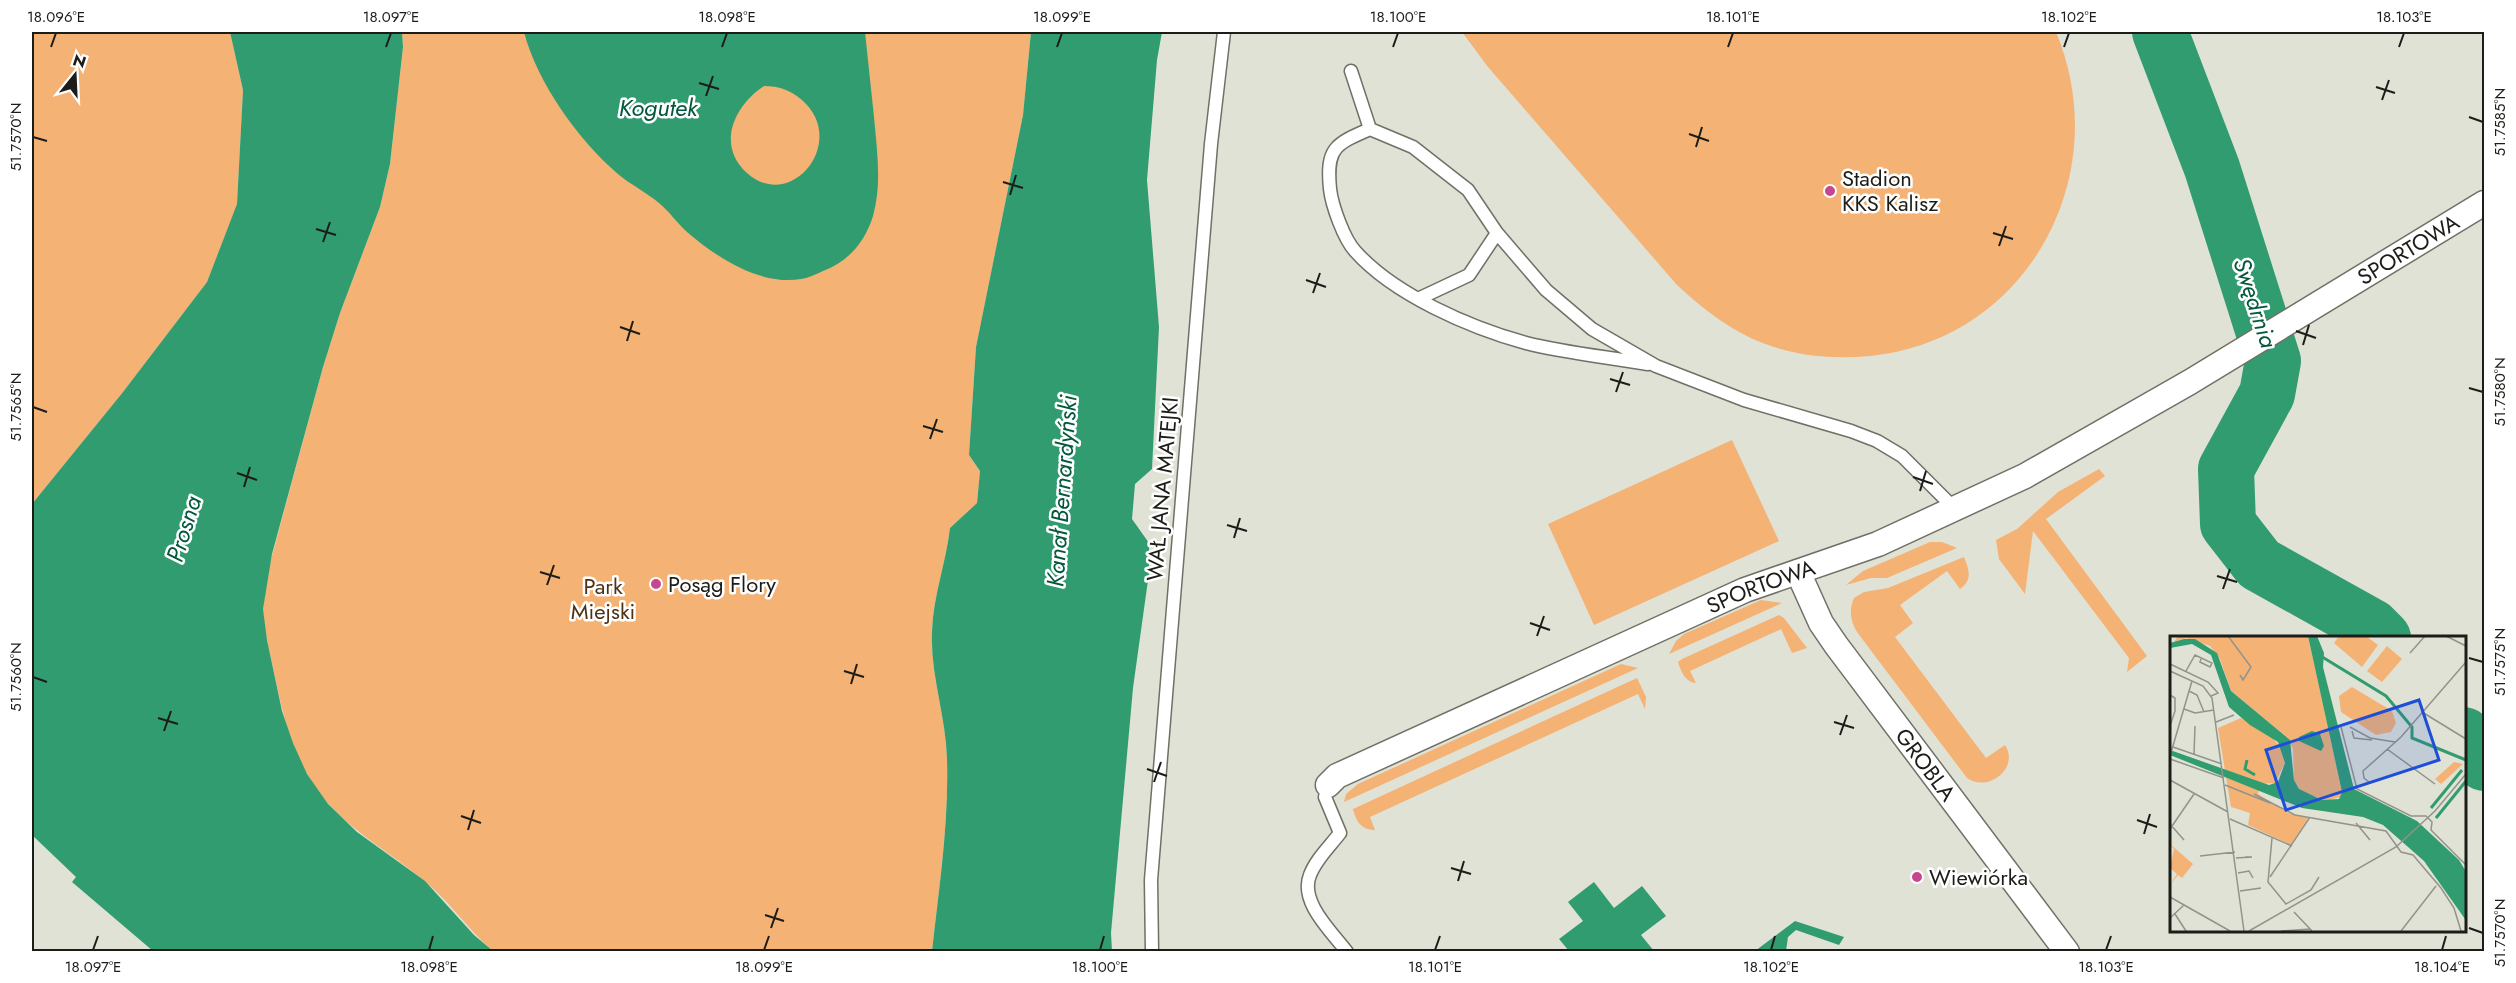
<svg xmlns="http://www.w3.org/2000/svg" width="2516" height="983" font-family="Jost,sans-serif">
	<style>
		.green { fill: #f4b275 }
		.water { fill: #329c71; fill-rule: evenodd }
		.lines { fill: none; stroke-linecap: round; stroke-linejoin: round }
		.river { stroke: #329c71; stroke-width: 56 }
		.lane-casing { stroke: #6f7066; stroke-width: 15 }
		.street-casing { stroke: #6f7066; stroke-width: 27 }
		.lane { stroke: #fff; stroke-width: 12 }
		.street { stroke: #fff; stroke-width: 24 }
		.ticks { fill: none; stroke: #1c1c18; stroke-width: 2 }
		.poi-dot { fill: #c7468f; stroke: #fff; stroke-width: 2 }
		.labels { text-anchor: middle; stroke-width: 5; stroke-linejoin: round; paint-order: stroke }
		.poi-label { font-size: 22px; fill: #1c1c18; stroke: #fff; text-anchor: start }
		.street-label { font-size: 22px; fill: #1c1c18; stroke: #fff }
		.park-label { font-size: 22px; fill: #4e3216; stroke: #fff }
		.water-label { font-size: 24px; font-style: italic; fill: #04593c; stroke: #fff }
		.inset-river { fill: none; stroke: #329c71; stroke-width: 3 }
		.inset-road { fill: none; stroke: #92938a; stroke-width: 1.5 }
		.view { fill: #1d4ed8; fill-opacity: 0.15; stroke: #1d4ed8; stroke-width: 3 }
		.inset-edge { fill: none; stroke: #1c1c18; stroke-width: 3 }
		.neatline { fill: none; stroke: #1c1c18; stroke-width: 2 }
		.ticks-label { font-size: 15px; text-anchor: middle; fill: #1c1c18 }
	</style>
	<rect width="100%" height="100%" fill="#e0e2d6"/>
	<path class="green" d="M32,32h198l13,58 -6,115 -30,77 -84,110 -91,112z
		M402,32h629l-8,83 -47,232 -7,108 11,16 -3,32 -27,25c-4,35 -17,68 -18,104 -2,42 14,84 15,127 2,64 -8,129 -15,192h-439c-25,-21 -45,-52 -70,-71 -31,-26 -65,-45 -93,-74 -35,-38 -47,-89 -57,-138 -4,-19 -9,-39 -10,-58 0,-11 2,-22 3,-32l57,-211 17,-54 40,-106 10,-43 13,-117z
		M1462,32h594c60,143 -28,308 -186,324 -33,3 -67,1 -99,-10 -36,-12 -66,-35 -94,-61l-189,-218z
		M1732,440l47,101 -185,84 -46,-101z
		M2099,469l6,7 -59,43 101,137 -20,16 2,-14 -96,-127 -8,63 -26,-35 -3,-19 21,-11 41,-37z
		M1930,542h12l15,6 -70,30h-16l-25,7 17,-14z
		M1964,557c5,13 9,22 -4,32l-13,-18 -47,34 13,18 -18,14 91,121 19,-13c15,23 -17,48 -38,33l-107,-142c-9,-12 -12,-24 -6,-38l10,-6 24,-4z
		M1761,600l21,3 -113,51 7,-13 8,-7z
		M1779,615l5,3 23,30 -15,5 -11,-24 -91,42 6,12c-11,-1 -15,-12 -18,-21l4,-3z
		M1621,664l17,4 -294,134 2,-8 12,-10z
		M1637,678l9,19 -1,12 -7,-15 -268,123 5,13c-14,0 -19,-9 -22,-21z"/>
	<path class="water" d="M230,32h172l1,15 -13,117 -10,43 -40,106 -17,54 -51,187 -9,55 4,31 15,71 11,32 14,31 21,30 29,28 68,49 49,54 19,16h-340l-81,-69 4,-5 -44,-42v-331l91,-112 84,-110 30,-78 6,-114z
		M524,32h341c3,28 6,57 9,85 3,34 8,67 -1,99 -8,26 -25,46 -50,55 -7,3 -14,7 -22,8 -41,7 -85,-22 -114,-47 -10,-9 -18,-21 -28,-29 -13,-11 -28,-18 -41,-29 -40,-34 -81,-92 -94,-142zM764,86c15,0 26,4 38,14 47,41 -11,113 -55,73 -31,-28 -13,-67 17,-87z
		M1031,32h131l-5,28 -10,120 12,147 -7,142 -17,15 -3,35 17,24v30l-16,115 -22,245 1,18h-180c7,-63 17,-128 15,-192 -1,-43 -17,-85 -15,-127 1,-36 14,-69 18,-104l27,-25 3,-32 -11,-16 7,-108 47,-232z
		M1594,882l20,26 28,-22 24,30 -25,19 13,16h-85l-10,-12 24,-18 -15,-19z
		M1795,921l49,16 -5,8 -43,-15 -8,7 -2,14h-31z"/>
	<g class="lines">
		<path class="river" d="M2160,32l52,136 61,193 -6,33 -41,75 2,55 31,40 113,63 11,11
			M2464,735l20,28"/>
		<defs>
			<path id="lane" d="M1351,71l19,58 43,18 55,43 29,43 49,57 46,39 64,37 88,34 107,31 26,10 25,15 54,54
				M1370,129c-35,15 -44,19 -40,60 2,17 14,50 25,62 39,44 116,77 171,92 39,10 82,14 122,21
				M1420,298l49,-23 28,-42
				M1328,785l-3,12 15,36c-10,13 -24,26 -30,42 -11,27 22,57 37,77
				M1152,952l-1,-72 19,-234 41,-502 13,-112"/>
			<g id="street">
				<path id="s1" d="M1798,572l23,51 15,22 231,307"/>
				<path id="s2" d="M1328,785l9,-9 408,-186 133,-46 147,-68 165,-94 294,-179"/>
			</g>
		</defs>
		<use href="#lane" class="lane-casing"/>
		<use href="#street" class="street-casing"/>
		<use href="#lane" class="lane"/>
		<use href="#street" class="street"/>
	</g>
	<path class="ticks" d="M51,47l5,-14M386,47l5,-14M722,47l5,-14M1057,47l5,-14M1393,47l5,-14M1728,47l5,-14M2064,47l5,-14M2399,47l5,-14M699,83l20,6M2376,87l19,6M706,96l7,-20M2382,100l7,-20M2469,117l14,5M1689,134l20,7M33,137l14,4M1696,147l6,-20M1003,182l20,6M1010,195l6,-20M316,229l20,6M1993,233l20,6M323,242l7,-20M1999,246l7,-20M1306,280l20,7M1313,293l7,-20M620,327l20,7M2296,331l20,7M627,341l6,-20M2303,345l6,-20M1610,379l20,6M2469,388l14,4M1616,392l7,-20M33,407l14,5M923,426l20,6M930,439l7,-20M237,473l20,7M1913,477l20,7M244,487l6,-20M1920,491l6,-20M1227,525l20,6M1234,538l6,-20M540,572l20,6M2217,576l20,6M547,585l7,-20M2223,589l7,-20M1530,623l20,7M1537,636l7,-20M2469,658l14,4M844,671l20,6M33,677l14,5M851,684l6,-20M158,718l20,6M1834,722l20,6M164,731l7,-20M1840,735l7,-20M1147,769l20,7M1154,782l7,-20M461,816l20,7M2137,820l20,7M468,830l6,-20M2144,834l6,-20M1451,868l20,6M1458,881l6,-20M765,915l19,6M771,928l7,-20M2469,928l14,5M93,950l5,-14M429,950l4,-14M764,950l5,-14M1100,950l4,-14M1435,950l5,-14M1771,950l4,-14M2106,950l5,-14M2442,950l4,-14"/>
	<g class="poi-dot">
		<circle cx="1830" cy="191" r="6"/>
		<circle cx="656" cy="584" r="6"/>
		<circle cx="1917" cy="877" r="6"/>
	</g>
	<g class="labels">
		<g class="poi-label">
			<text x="1842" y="186">Stadion<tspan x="1842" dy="25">KKS Kalisz</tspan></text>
			<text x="668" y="592">Posąg Flory</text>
			<text x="1929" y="885">Wiewiórka</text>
		</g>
		<g class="street-label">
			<text dy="8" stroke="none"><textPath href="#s2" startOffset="1209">SPORTOWA</textPath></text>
			<text transform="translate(1162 489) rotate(-85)" y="8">WAŁ JANA MATEJKI</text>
			<text dy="8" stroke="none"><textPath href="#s2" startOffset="477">SPORTOWA</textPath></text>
			<text dy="8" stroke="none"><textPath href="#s1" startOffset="232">GROBLA</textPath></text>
		</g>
		<g class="park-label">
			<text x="603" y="594">Park<tspan x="603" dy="25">Miejski</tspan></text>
		</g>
		<g class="water-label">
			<text x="658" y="116">Kogutek</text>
			<text transform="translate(2255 303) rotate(72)" y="8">Swędrnia</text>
			<text transform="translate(1062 491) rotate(-86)" y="8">Kanał Bernardyński</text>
			<text transform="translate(184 529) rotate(-73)" y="8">Prosna</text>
		</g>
	</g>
	<g transform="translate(2170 636)">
		<rect width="296" height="296" fill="#e0e2d6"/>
		<path d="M8,0h130l34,156 -2,5 -13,4 -27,-10 -6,-11 -1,-31 -5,-11 -57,-47 -11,-32 -10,-13 -24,-8 -12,4zM169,0h27l12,9 -16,22 -28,-24zM217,10l15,13 -20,23 -15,-11zM182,51l40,24 4,12 -5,9 -15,3 -35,-23 -2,-16zM71,82l29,17 13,15 2,13 -10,20 -14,1 -36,-13 -7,-43zM284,126l9,2 -22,20 -6,-5zM56,141l33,13 -1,4 30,19 20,5 -17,27 -43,-20 2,-12 -19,-6zM0,208l23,20 -11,14 -4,-3 -8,10 7,-11 -7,-6 4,-19z" fill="#f4b275"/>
		<path d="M138,0h9l7,17 -1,14 31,122 63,32 42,39 6,10v49l-41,-58 -41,-36 -20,-8 -61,-9 -132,-53v-5l99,35 9,-3 7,-19 -7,-21 -28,-17 -21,-18 -18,-52 -19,-11 -22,4v-5l14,-4h11l22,14 14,38 59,49 4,40 5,9 23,11 17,-1 3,-7zM142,95l8,3 4,12 -3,5 -22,-10v-4z" fill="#329c71"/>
		<path class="inset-river" d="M149,19l67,41 26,31v11l54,22M77,124l-2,9 10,6M261,172l31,-38M266,182l30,-37"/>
		<path class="inset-road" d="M58,0l23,31 -8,13 -3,-5M276,0l20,10M240,17l15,-17M0,28l38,18 10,11 -7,3M0,35l33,15 9,12 32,233M16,35l9,-16 17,8 -2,4 -10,-5 1,-3M19,55l8,4 7,17M0,59l5,3v13l-5,15M14,73l11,4 19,-3M252,76l44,27M46,86l18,-7M171,91l16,62 54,27h15l6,6 -1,8 35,35M180,91l20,11 25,4M182,95l2,7 18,2M3,111l49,17M217,113l48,35M24,118l1,-28M0,120l22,-75M0,123l54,19M0,144l58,32M200,147l-6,-5 -1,-7 38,-34 65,-75M55,149l45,18M84,158l41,21 91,16 15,21 12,3 28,33 13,20 7,23M60,183l62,27M186,187l14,17M0,188l14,16M0,193l24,-35M102,202l-4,44 18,22 25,-14 8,-13M30,220l35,-4M66,222l16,-1h-7M68,237l11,-2 4,7M100,241l40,-60M70,255l21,-3M0,261l60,34M124,276l18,19M5,278l11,17M0,282l14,-13M79,295l147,-84 39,-36 31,-37M111,295l29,-2M231,295l35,-45"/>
		<path class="view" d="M249,64l20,60 -153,50 -20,-60z"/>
		<rect width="296" height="296" class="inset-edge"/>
	</g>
	<rect width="2516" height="983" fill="none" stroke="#ffffff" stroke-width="66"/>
	<g transform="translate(75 75) rotate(18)" stroke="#ffffff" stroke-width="4.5" paint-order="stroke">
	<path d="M0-4.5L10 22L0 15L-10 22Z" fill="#1c1c18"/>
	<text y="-9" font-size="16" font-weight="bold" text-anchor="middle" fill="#1c1c18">N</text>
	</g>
	<rect x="33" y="33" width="2450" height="917" class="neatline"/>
	<g class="ticks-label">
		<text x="56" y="22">18.096°E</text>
		<text x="391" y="22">18.097°E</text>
		<text x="727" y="22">18.098°E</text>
		<text x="1062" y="22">18.099°E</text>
		<text x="1398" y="22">18.100°E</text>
		<text x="1733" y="22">18.101°E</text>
		<text x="2069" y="22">18.102°E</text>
		<text x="2404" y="22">18.103°E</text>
		<text transform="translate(2500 122) rotate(-90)" y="5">51.7585°N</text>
		<text transform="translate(16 137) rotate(-90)" y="5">51.7570°N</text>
		<text transform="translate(2500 392) rotate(-90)" y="5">51.7580°N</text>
		<text transform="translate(16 407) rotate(-90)" y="5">51.7565°N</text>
		<text transform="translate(2500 662) rotate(-90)" y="5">51.7575°N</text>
		<text transform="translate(16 677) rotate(-90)" y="5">51.7560°N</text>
		<text transform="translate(2500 933) rotate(-90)" y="5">51.7570°N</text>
		<text x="93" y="972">18.097°E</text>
		<text x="429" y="972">18.098°E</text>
		<text x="764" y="972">18.099°E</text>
		<text x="1100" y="972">18.100°E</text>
		<text x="1435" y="972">18.101°E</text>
		<text x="1771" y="972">18.102°E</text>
		<text x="2106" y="972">18.103°E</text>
		<text x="2442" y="972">18.104°E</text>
	</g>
</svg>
